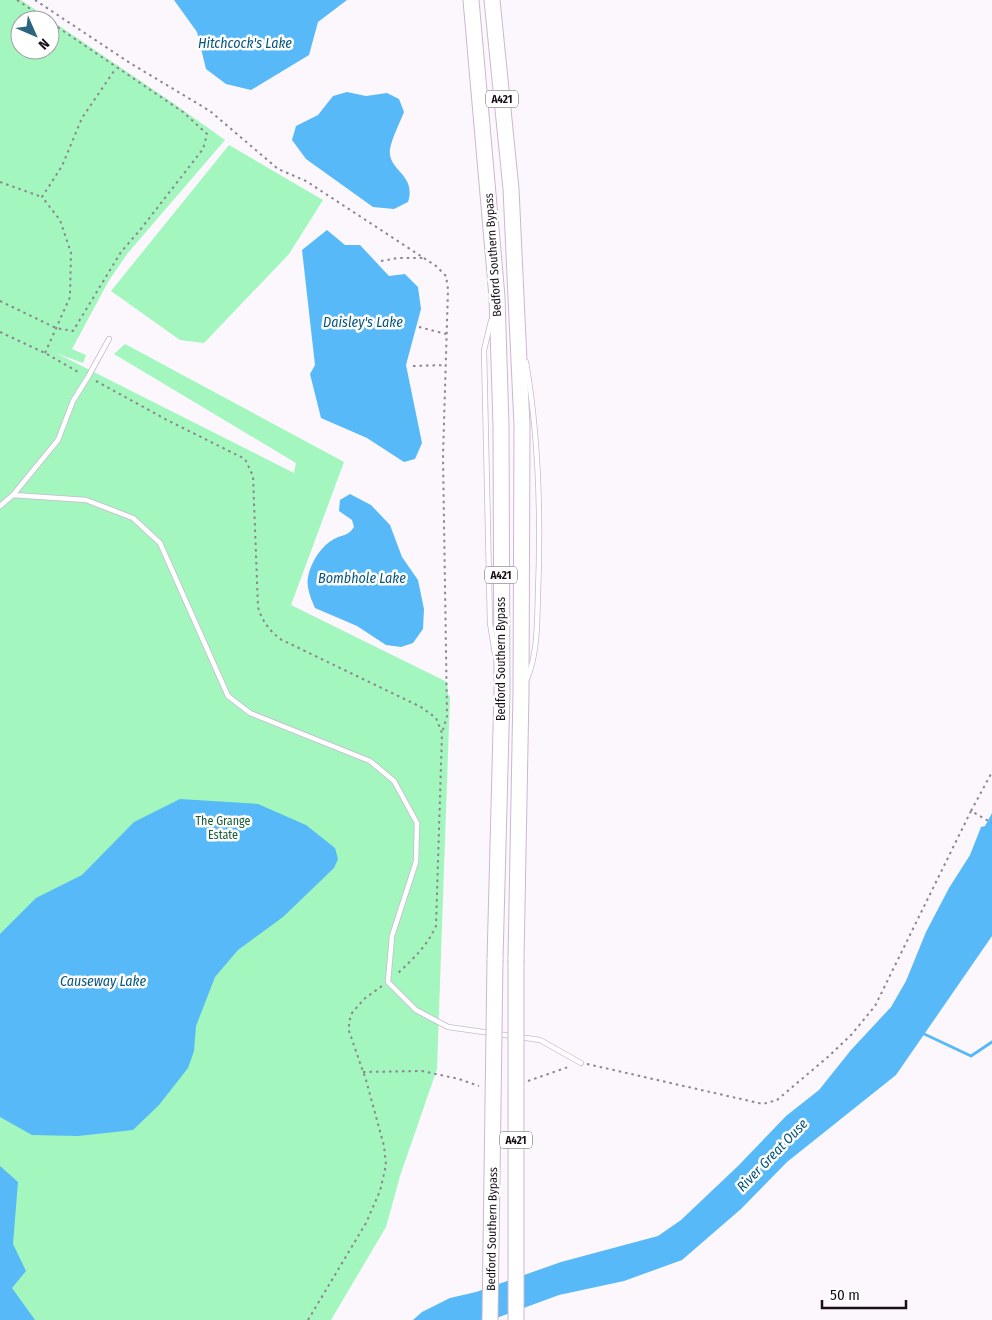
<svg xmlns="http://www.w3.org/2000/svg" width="992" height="1320" font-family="'Fira Sans Condensed',sans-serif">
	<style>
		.green { fill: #a2f6be; fill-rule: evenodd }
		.water { fill: #57b9f7 }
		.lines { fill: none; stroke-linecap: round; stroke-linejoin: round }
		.stream { stroke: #57b9f7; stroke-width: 3 }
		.service-casing { stroke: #cdb6d3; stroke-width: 6 }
		.trunk-casing { stroke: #cdb6d3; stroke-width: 17 }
		.path { stroke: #8c868d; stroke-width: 2; stroke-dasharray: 2.5 4; stroke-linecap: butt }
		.service { stroke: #fff; stroke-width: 4.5 }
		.trunk { stroke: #fff; stroke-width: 15 }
		.trunk-bridge-casing { stroke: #cdb6d3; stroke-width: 17; stroke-linecap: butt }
		.trunk-bridge { stroke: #fff; stroke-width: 15 }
		.labels { text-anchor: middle; stroke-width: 5; stroke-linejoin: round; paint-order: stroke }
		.shield { fill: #fff; stroke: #5d575e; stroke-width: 1 }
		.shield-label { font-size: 11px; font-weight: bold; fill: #180f19 }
		.street-label { font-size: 12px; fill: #180f19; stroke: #fff }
		.park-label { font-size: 12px; fill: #196038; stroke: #fff }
		.water-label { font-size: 14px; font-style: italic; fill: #05557e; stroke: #fff }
	</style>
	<rect width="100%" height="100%" fill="#fcf7fd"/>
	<path class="green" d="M0,0h21l152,103 52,37 -98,114 -19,28 -36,67 14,6 -3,8 -27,-10 238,120 2,-10 -182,-109 11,-10 219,118 -53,143 156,77 1,13 2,1 -13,373 -37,107 -14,51 -55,93h-331zM20,20h30v30h-30z
		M229,145l94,55 -34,54 -85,89 -24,-3 -69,-49z"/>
	<path class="water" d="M174,0h173l-29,22 -9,33 -58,35 -25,-6 -20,-15 -9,-37z
		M347,92l19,4 21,-3 12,6 5,13c-4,10 -12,26 -14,37 -3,22 27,25 18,53l-14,7 -21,-2 -67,-48 -14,-19 4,-14 22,-11 15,-19z
		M327,230l18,15h15l29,31 16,-2 13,13 3,22 -15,56 16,78 -7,16 -11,3 -37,-24 -46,-20 -11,-44 5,-9 -13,-115z
		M350,494l21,11 19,20 12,32 16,23 6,29 -1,20 -10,14 -12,4 -15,-2 -29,-19 -42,-18c-4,-9 -9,-21 -7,-31 3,-15 13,-31 26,-38 9,-5 13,-2 20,-12l-2,-7 -13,-9 1,-11z
		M180,799l78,5 48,21 29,23 3,11 -4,9 -51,49 -45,33 -23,27 -19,49 -2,25 -6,17 -29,37 -26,25 -55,6 -46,-1 -32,-18v-183l36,-36 46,-23 52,-53z
		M992,813v123l-96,139 -109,87 -46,47 -59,51 -58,21 -65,14 -68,25h-78l9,-8 28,-14 26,-6 85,-30 97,-26 23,-16 57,-54 48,-50 33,-26 32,-40 40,-43 15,-26 20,-49 23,-44 21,-33 11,-28 4,-1z
		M0,1166l18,16 -5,62 13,27 -14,17 23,32h-35z"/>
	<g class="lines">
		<path class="stream" d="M920,1032l51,24 21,-14"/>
		<defs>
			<path id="service" d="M491,321l-7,29 6,273 5,31
				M526,362c13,76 15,154 12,231 -1,29 0,59 -11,86
				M13,495l73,5 47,18 27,25 68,153 22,17 120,48 24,20 23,42 -1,39 -24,74 -4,46 28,28 32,17 92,13 41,23
				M0,506l13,-11 45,-55 15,-39 15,-24 21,-38"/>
			<path id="trunk" d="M471,0l26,297 4,129 1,266 -7,268
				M492,0l19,189 11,236 -1,267 -5,268"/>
		</defs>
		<use href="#service" class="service-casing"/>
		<use href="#trunk" class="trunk-casing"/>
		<path class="path" d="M17,0l30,20
			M35,0l95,63 80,48 68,58 28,12 130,85 10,10 2,13 -5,167 4,260 -5,17
			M0,182l42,15
			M381,261l17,-3h25
			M0,301l56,27 17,3 48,-79 19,-22 63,-81 4,-15 -24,-22 -133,-90
			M419,327l27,7
			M0,332l45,21 35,20
			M45,353l25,-56 1,-44 -11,-33 -18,-23 20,-31 20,-48 34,-50
			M413,366l33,-1
			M96,381l71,39 78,39 8,17 5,131c4,14 11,23 22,32l141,68 15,11 6,15 -6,193c-9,20 -23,33 -39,48
			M971,811l21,-39
			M587,1064l176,40 14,-4 52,-44 23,-22 23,-28 96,-195 21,12
			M363,1072l59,-1 37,8 20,7
			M528,1081l43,-15
			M308,1320l58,-97 14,-32 6,-26 -2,-19 -18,-66 -17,-49v-9l3,-9 12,-14 18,-13"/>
		<use href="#service" class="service"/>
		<use href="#trunk" class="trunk"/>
		<defs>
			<path id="trunk-bridge" d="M490,1320l5,-360
				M516,1320v-360"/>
		</defs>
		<use href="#trunk-bridge" class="trunk-bridge-casing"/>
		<use href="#trunk-bridge" class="trunk-bridge"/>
	</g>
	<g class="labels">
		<g class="shield">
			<rect x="486" y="90.5" width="32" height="17" rx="4"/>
			<rect x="485" y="566.5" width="32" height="17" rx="4"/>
			<rect x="500" y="1131.5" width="32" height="17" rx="4"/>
		</g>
		<g class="shield-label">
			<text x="502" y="103">A421</text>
			<text x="501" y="579">A421</text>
			<text x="516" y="1144">A421</text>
		</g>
		<g class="street-label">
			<text transform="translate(493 255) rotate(-94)" y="4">Bedford Southern Bypass</text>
			<text transform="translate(501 659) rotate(-90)" y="4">Bedford Southern Bypass</text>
			<text transform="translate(492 1229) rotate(-89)" y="4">Bedford Southern Bypass</text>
		</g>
		<g class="park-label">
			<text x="223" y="825">The Grange<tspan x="223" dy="14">Estate</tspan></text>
		</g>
		<g class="water-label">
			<text x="245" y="48">Hitchcock's Lake</text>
			<text x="363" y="327">Daisley's Lake</text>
			<text x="362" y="583">Bombhole Lake</text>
			<text x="103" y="986">Causeway Lake</text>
			<text transform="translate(772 1155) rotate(-46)" y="5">River Great Ouse</text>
		</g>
	</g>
	<g transform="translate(35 35) rotate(135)"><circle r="24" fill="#ffffff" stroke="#a39fa3"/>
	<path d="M0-4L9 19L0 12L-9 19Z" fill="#2b657e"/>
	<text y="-8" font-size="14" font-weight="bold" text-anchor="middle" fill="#180f19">N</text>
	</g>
	<path d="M822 1300v8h84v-8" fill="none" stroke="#180f19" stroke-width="2.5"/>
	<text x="830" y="1300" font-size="15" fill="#180f19" stroke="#ffffff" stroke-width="4" paint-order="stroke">50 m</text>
</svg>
